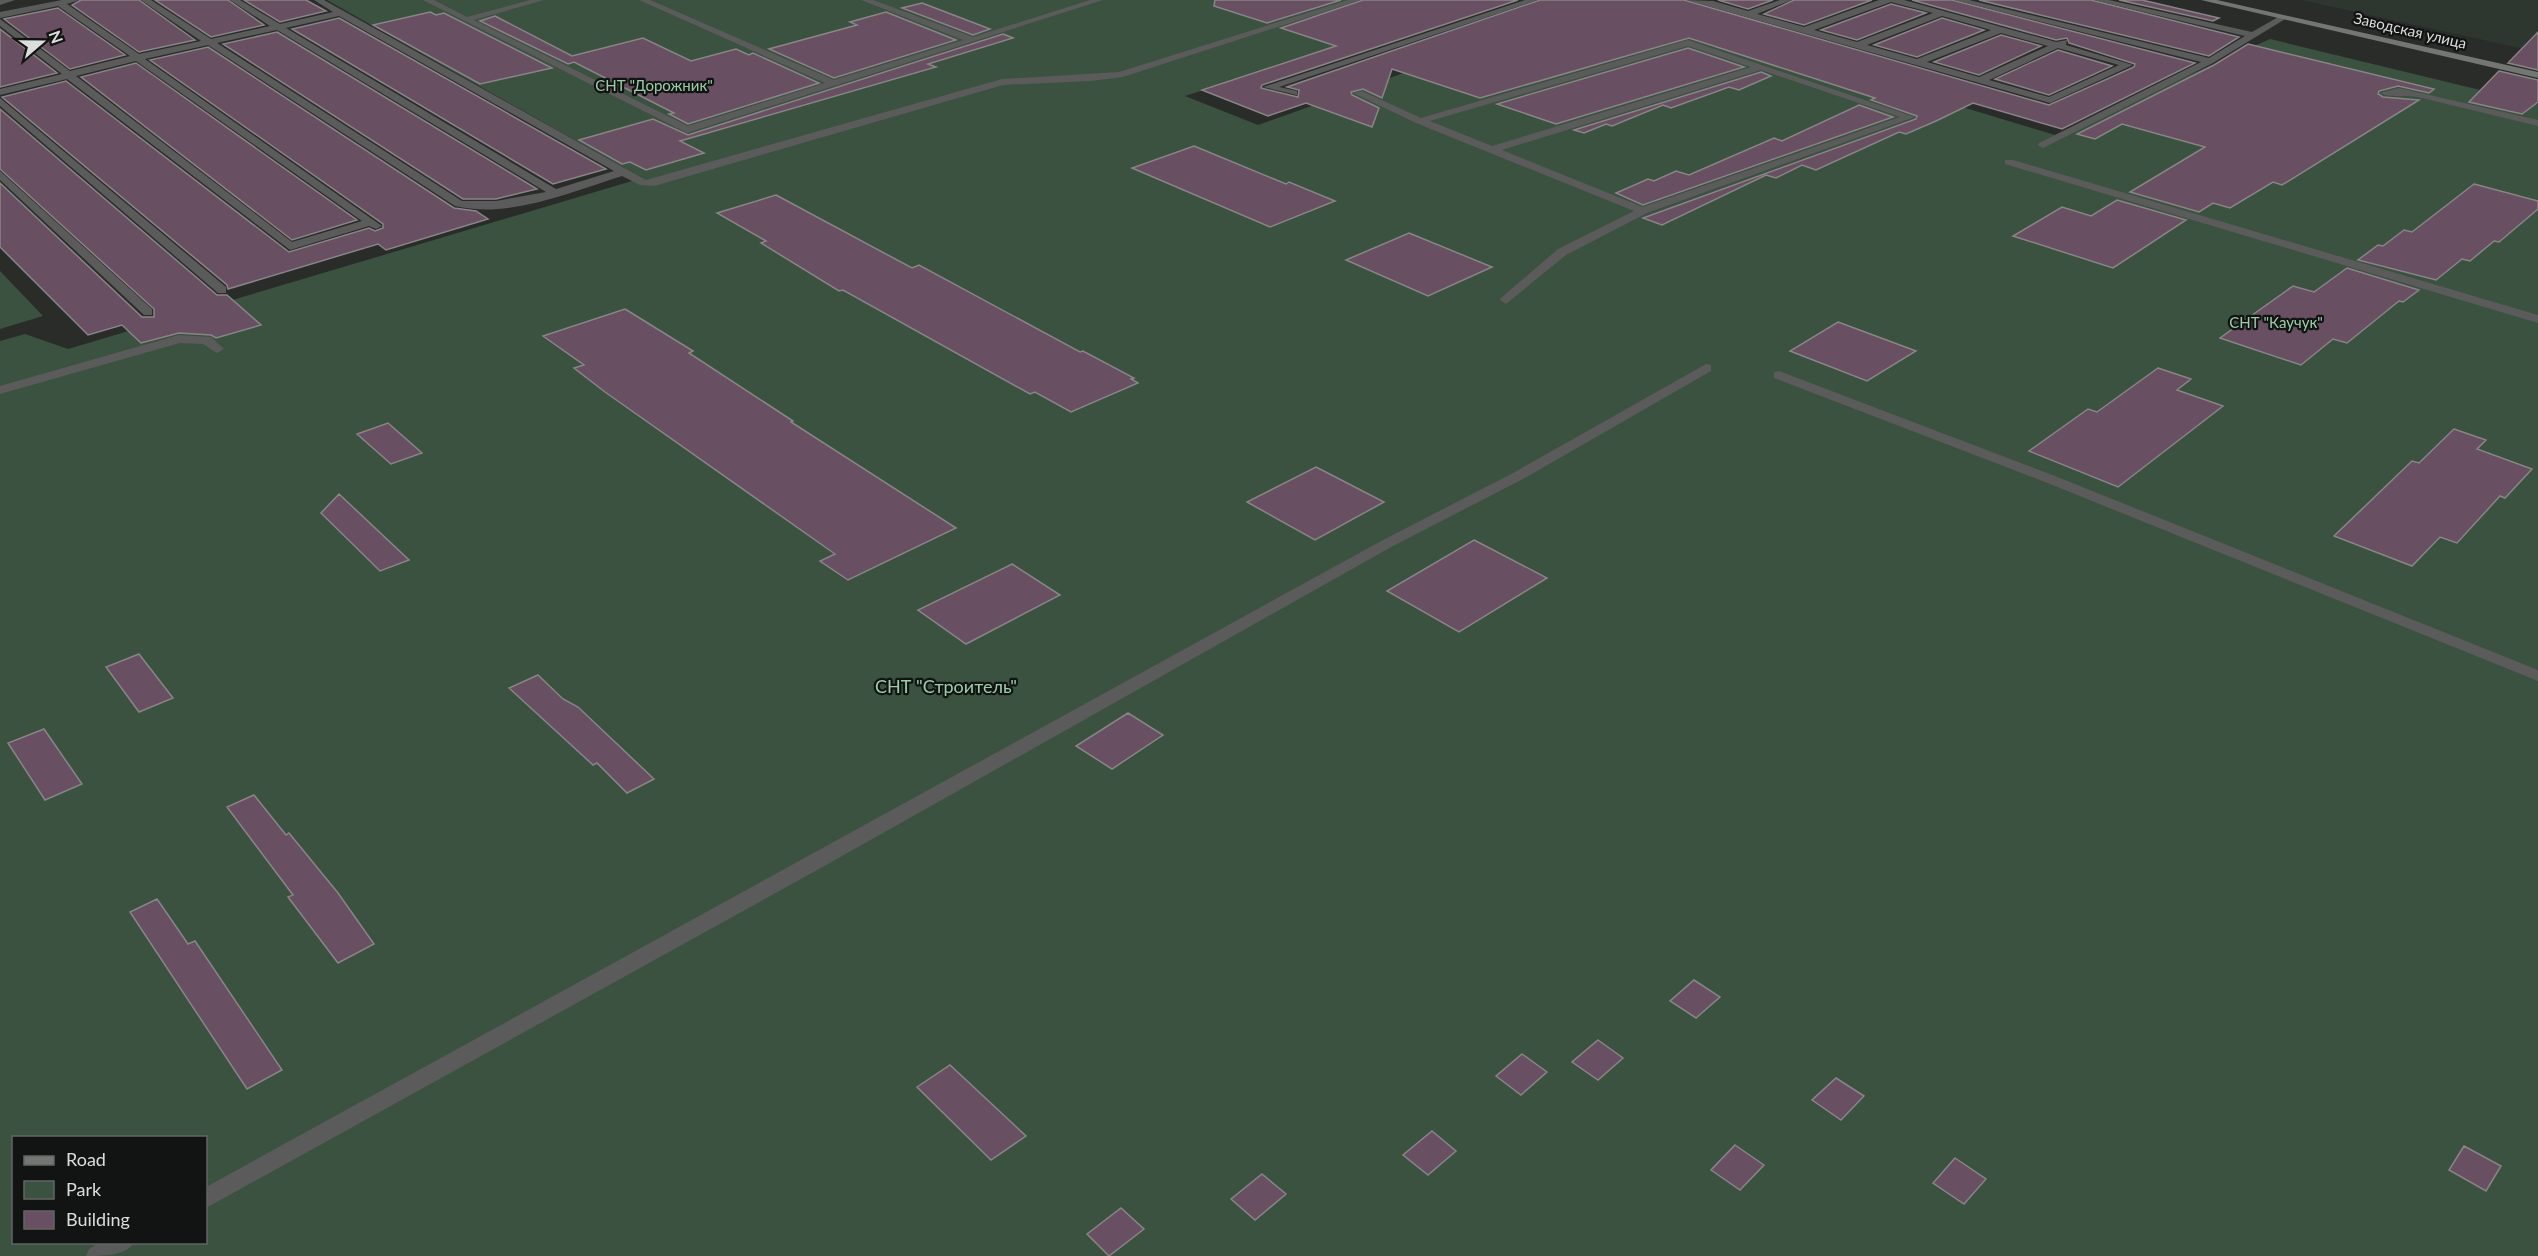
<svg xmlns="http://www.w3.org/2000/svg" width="2538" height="1256" font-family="Lato,sans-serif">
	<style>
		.built { fill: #2e3630 }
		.green { fill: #3b5241; fill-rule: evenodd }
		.building { fill: #684f61; stroke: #898587; stroke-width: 1.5 }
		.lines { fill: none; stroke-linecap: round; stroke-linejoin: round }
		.service { fill: #5a5b5a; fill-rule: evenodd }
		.minor { fill: #5a5b5a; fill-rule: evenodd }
		.secondary { fill: #747674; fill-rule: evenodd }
		.labels { text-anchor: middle; stroke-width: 4.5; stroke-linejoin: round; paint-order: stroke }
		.far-street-label { font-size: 15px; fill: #dcdedd; stroke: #121413 }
		.far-park-label { font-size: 15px; fill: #9ccda8; stroke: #121413 }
		.park-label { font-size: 18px; fill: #9ccda8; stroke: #121413 }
	</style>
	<rect width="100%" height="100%" fill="#292c29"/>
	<path class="built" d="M2301,0h237v52z"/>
	<path class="green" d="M327,0h1151l-293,96 73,29 193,-69 228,-35 376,114 215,-96 268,65v1152h-2538v-915l25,-7 43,15 574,-171zM14,1138h192v104h-192z
		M0,271l43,45 -43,13z"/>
	<path class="building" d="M81,0h58l56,40 -56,12 -67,-47z
		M155,0h73l36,25 -53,12z
		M244,0h62l20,11 -46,11z
		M1215,0h126l-74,23 -53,-17z
		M1363,0h155l-256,85 -1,3 37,9 1,-7 -12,-3 253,-87h144l365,105 85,-38 1,-3 -66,-21 -2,-5 -11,2 -144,-40h40l243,63 -133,66 -89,-26 -37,18 -30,13 -7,-2 -83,38 -14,-5 -26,13 -10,-3 -104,50 -19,-7 273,-99 1,-3 -46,-16 4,-2 -186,-60 -209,60 -88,-29 -10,29 -19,-9 -12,3 1,3 27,13 -7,19 -66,-24 -38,13 -66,-26 134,-44 -55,-18z
		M1718,0h55l-25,9z
		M1794,0h78l-68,25 -40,-11z
		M1979,0h112l148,37 -30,19z
		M2119,0h23l77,18 -6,3z
		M922,3l68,26 -17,6 -71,-27z
		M1891,4l35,9 -69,27 -36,-10z
		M58,8l67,47 -55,14 -66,-50z
		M430,12l6,3 8,-2 108,55 -72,16 -107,-59z
		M886,12l70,28 -122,38 -65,-29 88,-24 -7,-3z
		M495,16l77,40 71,-18 48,23 45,-12 13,6 4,-2 66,30 -131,41 -19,-10 5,-1 -100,-51 -6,2 -88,-43z
		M339,18l267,151 -53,15 -261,-155z
		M1942,18l42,12 -67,27 -43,-12z
		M0,29l57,44 -57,14z
		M277,32l260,157 -41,10h-33l-240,-155z
		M2538,32v38l-30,-7z
		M1003,34l10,4 -85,26 8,3 -256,74 24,12 -58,17 -16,-8 -8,2 -43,-24 74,-21 35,16z
		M2001,35l40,11 -62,29 -45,-13z
		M2248,44l186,45 -5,4 -31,-7 -19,5 -1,3 5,3 36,3 -137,85 -9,-3 -43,26 -17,-5 -14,9 -69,-20 75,-45 -83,-23 -27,15 -18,-5 137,-69z
		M208,47l246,161 22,3 12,8 -102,31 -8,-6 -150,45 -1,-4 -225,-188 64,-16 223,171 80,-24 6,3 8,-3v-4l-233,-164z
		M1688,48l56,19 -188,57 -59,-20z
		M2058,50l54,16 -63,29 -54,-16z
		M136,63l221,157 -65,20 -211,-163z
		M2499,71l39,9v22l-16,12 -53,-12z
		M1761,72l10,4 -32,14 -10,-3 -58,21 -8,-3 -51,21 -6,-2 -22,9 -10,-3z
		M1859,105l34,12 -250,88 -27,-12 32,-14 6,2 22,-10 13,4 85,-37 8,3z
		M0,109l217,186h10l34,30 -45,13 -5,-3 -32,-2 -38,10 -19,-18 -34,10 -88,-88v-64l142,134h12v-8l-154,-140z
		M1194,146l92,38 3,-2 46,19 -65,26 -138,-59z
		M2474,184l64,17v8l-39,33 -5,-1 -24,20 -8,-2 -26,21 -78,-20 20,-15 5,1 21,-16 8,2z
		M776,195l136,73 7,-3 161,87 3,-1 51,27 -3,1 7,4 -67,29 -36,-20 -5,2 -187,-104 -4,1 -78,-48 5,-2 -49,-28z
		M2117,200l69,20 -73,48 -100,-32 49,-29 29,9z
		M1409,233l83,34 -64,29 -82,-36z
		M2347,268l72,22 -16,12 -4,-1 -52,42 -14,-4 -32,26 -81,-27 73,-52 21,6z
		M625,309l68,42 -4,2 104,68 -2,1 165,106 -108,52 -28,-19 15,-7 -230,-162 -31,-24 10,-3 -41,-29z
		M1838,322l78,29 -49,30 -77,-30z
		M2158,368l33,11 -14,11 46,16 -105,81 -89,-36 59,-42 9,3z
		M388,423l34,30 -31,11 -34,-30z
		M2454,429l32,11 -9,9 55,20 -27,29 -5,-2 -43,47 -17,-6 -28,29 -78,-30 78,-75 7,2z
		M1316,467l68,35 -69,38 -68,-38z
		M339,494l70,66 -29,11 -59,-58z
		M1474,540l73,38 -88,54 -72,-41z
		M1012,564l48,31 -94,49 -48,-34z
		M139,654l34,44 -34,14 -33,-45z
		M538,675l25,24 15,8 76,72 -27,14 -30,-30 -4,2 -84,-77z
		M1128,713l35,22 -51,34 -36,-23z
		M44,729l38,55 -37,16 -37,-57z
		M254,795l32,40 3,-2 49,60 36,51 -36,19 -50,-66 5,-2 -66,-88z
		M157,899l31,45 7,-3 87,129 -35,19 -117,-177z
		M1694,980l26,17 -24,21 -26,-17z
		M1598,1040l25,18 -25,22 -26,-18z
		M1522,1054l25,18 -26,23 -25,-19z
		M950,1065l76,71 -35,24 -74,-73z
		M1836,1078l28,18 -23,24 -29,-20z
		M1432,1131l24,20 -28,24 -25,-20z
		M1735,1145l29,20 -24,25 -29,-20z
		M2464,1146l37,20 -15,25 -37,-21z
		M1955,1158l31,21 -22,25 -31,-21z
		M1262,1174l24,20 -31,26 -24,-21z
		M1121,1208l23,21 -35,27 -22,-22z"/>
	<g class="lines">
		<path class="service" d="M0,0h15l-15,5z
			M62,0h17l-12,4 72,50 62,-13 -60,-41h10l60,39 59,-13 -40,-26h10l40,24 53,-12 -19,-12h10l322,180 356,-101 117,-7 229,-72h13l-238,77 -32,4 -88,4 -349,101 -14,-1 -18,-9c-51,16 -113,43 -167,30l-247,-161 -63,14 237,167 -6,3 -7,-3 -79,24 -223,-171 -67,16v-6l62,-15 -62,-48v-7l70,52 60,-15 -72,-50 -58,12v-6zM339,16l275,155 -58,18 -270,-161zM277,30l269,162 -50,9h-34l-245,-158zM136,61l226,160 -70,21 -216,-166z
			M423,0h11l33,17 63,-17h14l-70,20 214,106 137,-43 -186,-83h11l184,80 129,-40 -102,-40h12l100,37 117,-37h13l-416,133z
			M1525,0h13l-259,87 18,4v4l-34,-8z
			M1686,0l27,1 35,10 32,-11h12l-35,14 47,13 75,-27h25l152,42 11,-2 -1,5 67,20 -83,38zM1891,2l42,11 -76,29 -43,-12zM1942,16l49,14 -74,29 -50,-14zM2001,33l47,13 -69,31 -52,-15zM2058,48l61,17 -70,32 -60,-17z
			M1954,0h15l240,58 36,-22 -152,-36h16l143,32 28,-16 7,2 -74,45 -170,85 -5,-3 1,-2 162,-81z
			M1688,40l227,77 -268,96 -81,42 -60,49 -6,-4 2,-3 56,-48 76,-38 -218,-88 -63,-30 9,-2 59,27zM1688,46l63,21 -259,79 -62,-25zM1761,70l139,47 -257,90 -141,-57z
			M2399,88l139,32v6l-120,-29c-11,-2 -30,1 -38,-4z
			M0,98l226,189v6h-8l-218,-187z
			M0,171l152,138v6h-8l-144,-135z
			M179,335l32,2 13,12 -7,4 -14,-9 -23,-1 -180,51v-8z
			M1706,364l5,1v6l-188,108 -130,67 -574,323 -613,339v-21l1177,-647 130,-67z
			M1779,371l276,105 483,194v11l-493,-199 -271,-104v-6z
			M100,1242h35c-9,14 -32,14 -49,14l3,-7z"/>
		<path class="minor" d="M2005,160h8l525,155v8l-533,-159z"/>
		<path class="secondary" d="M2201,0h16l321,72v6z"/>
	</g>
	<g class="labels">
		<g class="far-street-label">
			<text transform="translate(2410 31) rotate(13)" y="5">Заводская улица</text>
		</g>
		<g class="far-park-label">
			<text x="654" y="91">СНТ "Дорожник"</text>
			<text x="2276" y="328">СНТ "Каучук"</text>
		</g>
		<g class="park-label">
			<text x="946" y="693">СНТ "Строитель"</text>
		</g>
	</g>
	<rect x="12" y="1136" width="195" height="108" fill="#121413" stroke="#636564" stroke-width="1.5"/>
	<rect x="24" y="1156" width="30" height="9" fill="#747674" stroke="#636564" stroke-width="1.5"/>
	<text x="66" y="1166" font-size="18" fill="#dcdedd">Road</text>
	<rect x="24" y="1181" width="30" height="18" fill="#3b5241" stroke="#636564" stroke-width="1.5"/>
	<text x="66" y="1196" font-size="18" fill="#dcdedd">Park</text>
	<rect x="24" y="1211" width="30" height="18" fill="#684f61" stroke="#636564" stroke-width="1.5"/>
	<text x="66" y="1226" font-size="18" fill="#dcdedd">Building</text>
	<g transform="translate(42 42) rotate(70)" stroke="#121413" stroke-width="4.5" paint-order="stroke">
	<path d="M0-4.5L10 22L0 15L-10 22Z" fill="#dcdedd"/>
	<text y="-9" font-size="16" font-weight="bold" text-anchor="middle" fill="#dcdedd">N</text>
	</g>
</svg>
